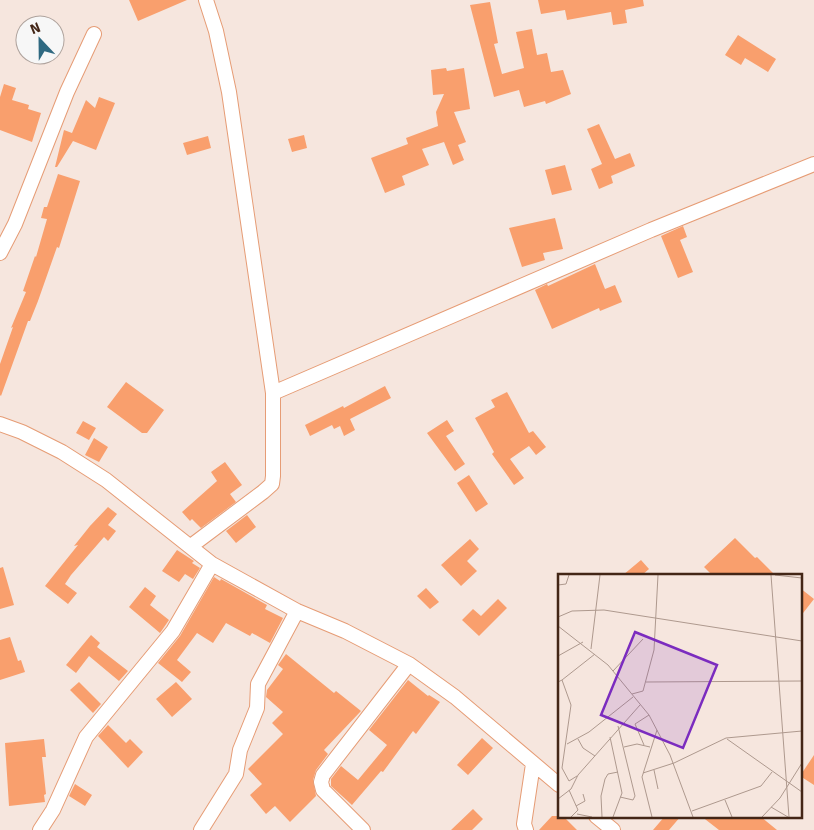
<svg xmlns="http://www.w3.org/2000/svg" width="814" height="830" font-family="Signika,sans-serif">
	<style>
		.building { fill: #f99f6d }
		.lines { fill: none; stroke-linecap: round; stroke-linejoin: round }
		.street-casing { stroke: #e69c75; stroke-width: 16 }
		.street { stroke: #fff; stroke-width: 14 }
		.inset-road { fill: none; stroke: #ae998e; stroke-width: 1 }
		.view { fill: #7b2cbf; fill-opacity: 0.15; stroke: #7b2cbf; stroke-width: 2.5 }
		.inset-edge { fill: none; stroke: #432616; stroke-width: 2.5 }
	</style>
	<rect width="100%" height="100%" fill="#f6e6de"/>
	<path class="building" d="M129,0h58l-49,21z
		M538,0h105l1,6 -19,4 2,13 -14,2 -2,-13 -44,8 -2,-10 -24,4z
		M490,2l8,41 -4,1 8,30 22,-6 -8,-36 16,-3 5,26 10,-2 4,19 12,-2 8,24 -25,10 -1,-3 -21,6 -5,-17 -25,7 -24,-92z
		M738,35l38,24 -8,13 -23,-14 -4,7 -16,-10z
		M446,68l1,3 17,-3 6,41 -16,3 12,30 -8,3 6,15 -11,5 -9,-23 -22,7 7,16 -27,11 3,9 -20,8 -14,-35 37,-14 -2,-6 32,-12 -2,-14 8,-18 -11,1 -2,-25z
		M4,84l12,4 -4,12 17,5 -1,4 13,4 -9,29 -32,-12v-33z
		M99,97l16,6 -19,47 -23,-9 -16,26h-2l9,-37 8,3 14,-33 9,8z
		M599,124l16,35 15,-6 5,13 -24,10 2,7 -14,6 -8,-20 11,-5 -15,-35z
		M304,135l3,13 -15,4 -4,-13z
		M208,136l3,12 -24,7 -4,-12z
		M565,165l7,25 -20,5 -7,-25z
		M58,174l22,7 -21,67 -2,-1 -19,54 -8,20h-2l-27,75 -1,-1v-31l13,-37 -2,1 15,-36 -3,-1 12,-35 1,1 11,-38 -6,-1 3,-11h3z
		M555,218l8,31 -20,4 2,7 -23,7 -13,-39z
		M683,226l4,11 -7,3 13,32 -15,6 -17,-42z
		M595,264l10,25 10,-4 7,17 -22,9 -1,-3 -47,21 -17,-39 12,-6 1,2z
		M126,382l38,28 -17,23h-5l-35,-26z
		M385,386l6,12 -41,21 5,11 -11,6 -4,-10 -6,3 -2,-4 -22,11 -5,-11 38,-19 1,2z
		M507,392l22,41 4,-2 13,16 -10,8 -7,-9 -19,13 14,19 -10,7 -22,-31 2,-2 -19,-34 20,-11 -4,-7z
		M447,420l7,11 -8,5 19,28 -10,7 -28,-38z
		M83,421l13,7 -7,12 -13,-7z
		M94,438l14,9 -9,15 -14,-7z
		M225,462l17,23 -12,9 6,8 -35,26 -9,-9 -2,2 -8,-9 35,-31 -6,-9z
		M469,475l19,29 -12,8 -19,-29z
		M108,507l9,7 -9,11 8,6 -8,10 -4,-4 -33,38 -6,9 12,9 -9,11 -23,-18 33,-41 -4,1 16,-20z
		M247,515l9,12 -20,16 -10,-12z
		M735,538l20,20 2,-1 18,18h-63l-8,-8z
		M470,539l9,10 -12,12 10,10 -16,15 -20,-21z
		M177,550l17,11 -2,2 8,5 -7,11 -8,-5 -6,8 -17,-11z
		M641,560l8,9 -7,6h-19z
		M3,567l11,38 -14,4v-41z
		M214,577l6,4 1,-2 46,26 -2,4 18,9 -13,25 -18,-10 -2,3 -24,-13 -13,20 -16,-10 -20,27 14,12 -9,10 -24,-19 22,-27z
		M145,587l11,9 -6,9 19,15 -9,13 -31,-26z
		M426,588l13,14 -9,7 -13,-13z
		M800,588l14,11 -14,18z
		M498,599l9,9 -28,28 -17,-16 11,-11 8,7z
		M91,635l9,8 -3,4 31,24 -9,10 -30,-25 -13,17 -10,-8z
		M10,637l8,24 3,-1 4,12 -25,8v-40z
		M286,654l48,39 2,-2 25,20 -37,39 4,4 -12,16 -3,10 3,16 -26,26 -15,-16 -9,8 -16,-19 12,-11 -14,-15 35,-35 -11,-11 11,-11 -17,-15 1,-7 16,-21 -5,-4z
		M408,680l20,16 1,-1 11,7 -24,32 -3,-3 -30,41 -2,-1 -29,34 -21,-19v-7l10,-13 17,14 29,-35 -18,-15z
		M79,682l22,22 -8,9 -23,-23z
		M176,682l16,17 -20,18 -16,-18z
		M108,725l18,18 4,-4 13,13 -15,16 -30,-32z
		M482,738l11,10 -25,27 -11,-10z
		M44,739l2,18h-4l4,37 -2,1 1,7 -36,4 -4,-63z
		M814,755v30l-14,-9z
		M75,784l17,11 -7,11 -16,-10z
		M473,809l10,10 -11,11h-21z
		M552,816h11l14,14h-38z
		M665,816h16l-12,14h-16z
		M701,816h59l17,14h-58z"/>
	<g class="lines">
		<defs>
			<path id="street" d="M0,253l15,-29 52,-132 27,-58
				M273,393l378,-163 163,-66
				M0,424l22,8 40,20 44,28 106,84 85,47 48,20 64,33 46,33 104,88
				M191,546l72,-54 9,-8 1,-8v-83l-44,-301 -13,-61 -10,-31
				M596,816l17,14
				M40,830l13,-20 33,-73 87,-106 39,-67
				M201,830l35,-56 4,-24 17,-42 1,-24 39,-73
				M363,830l-40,-40 -2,-8 2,-7 86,-111
				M526,830l-2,-6 9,-60"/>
		</defs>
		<use href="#street" class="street-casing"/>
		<use href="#street" class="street"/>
	</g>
	<g transform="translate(558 574)">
		<rect width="244" height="244" fill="#f6e6de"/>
		<path class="inset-road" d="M213,1l18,242M217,1l27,3M0,11l8,-1 3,-9M0,43l14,-6 32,-1 198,31M0,52l50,39 41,50 21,40 23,62M33,75l9,-74M0,82l25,-14M55,97l30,-32M4,106l33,-26M0,108l4,-2 9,25 -9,63 7,13 8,-5M88,108l156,-1M74,120l11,-3 11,-41 4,-75M60,152l17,70 -2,4 -13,-3M52,163l12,56 -9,24M20,165l5,9 12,8M169,165l75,53M9,170l22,-12 44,-35M86,171l-9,-21 14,-9M66,173l13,-3 13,3M96,196l4,19M85,199l31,-10 52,-25 76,-7M11,216l9,20 -7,7M0,225l13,-10 7,-14 62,-70M167,226l7,17M18,232l9,-5 -2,-7M213,233l17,10M134,237l69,-25 11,-14M19,240l15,3M44,243l-1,-21 4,-17 3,-5 10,-2M94,243l-10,-40 15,-47M204,243l18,-19 22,-35"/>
		<path class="view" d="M77,58l82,33 -34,83 -82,-33z"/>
		<rect width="244" height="244" class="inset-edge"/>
	</g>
	<g transform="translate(40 40) rotate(338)"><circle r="24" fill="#f7f7f7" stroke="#afa39d"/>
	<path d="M0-4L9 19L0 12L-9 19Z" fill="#2f6981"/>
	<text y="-8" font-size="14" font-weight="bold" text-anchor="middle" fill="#432616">N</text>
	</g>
</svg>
